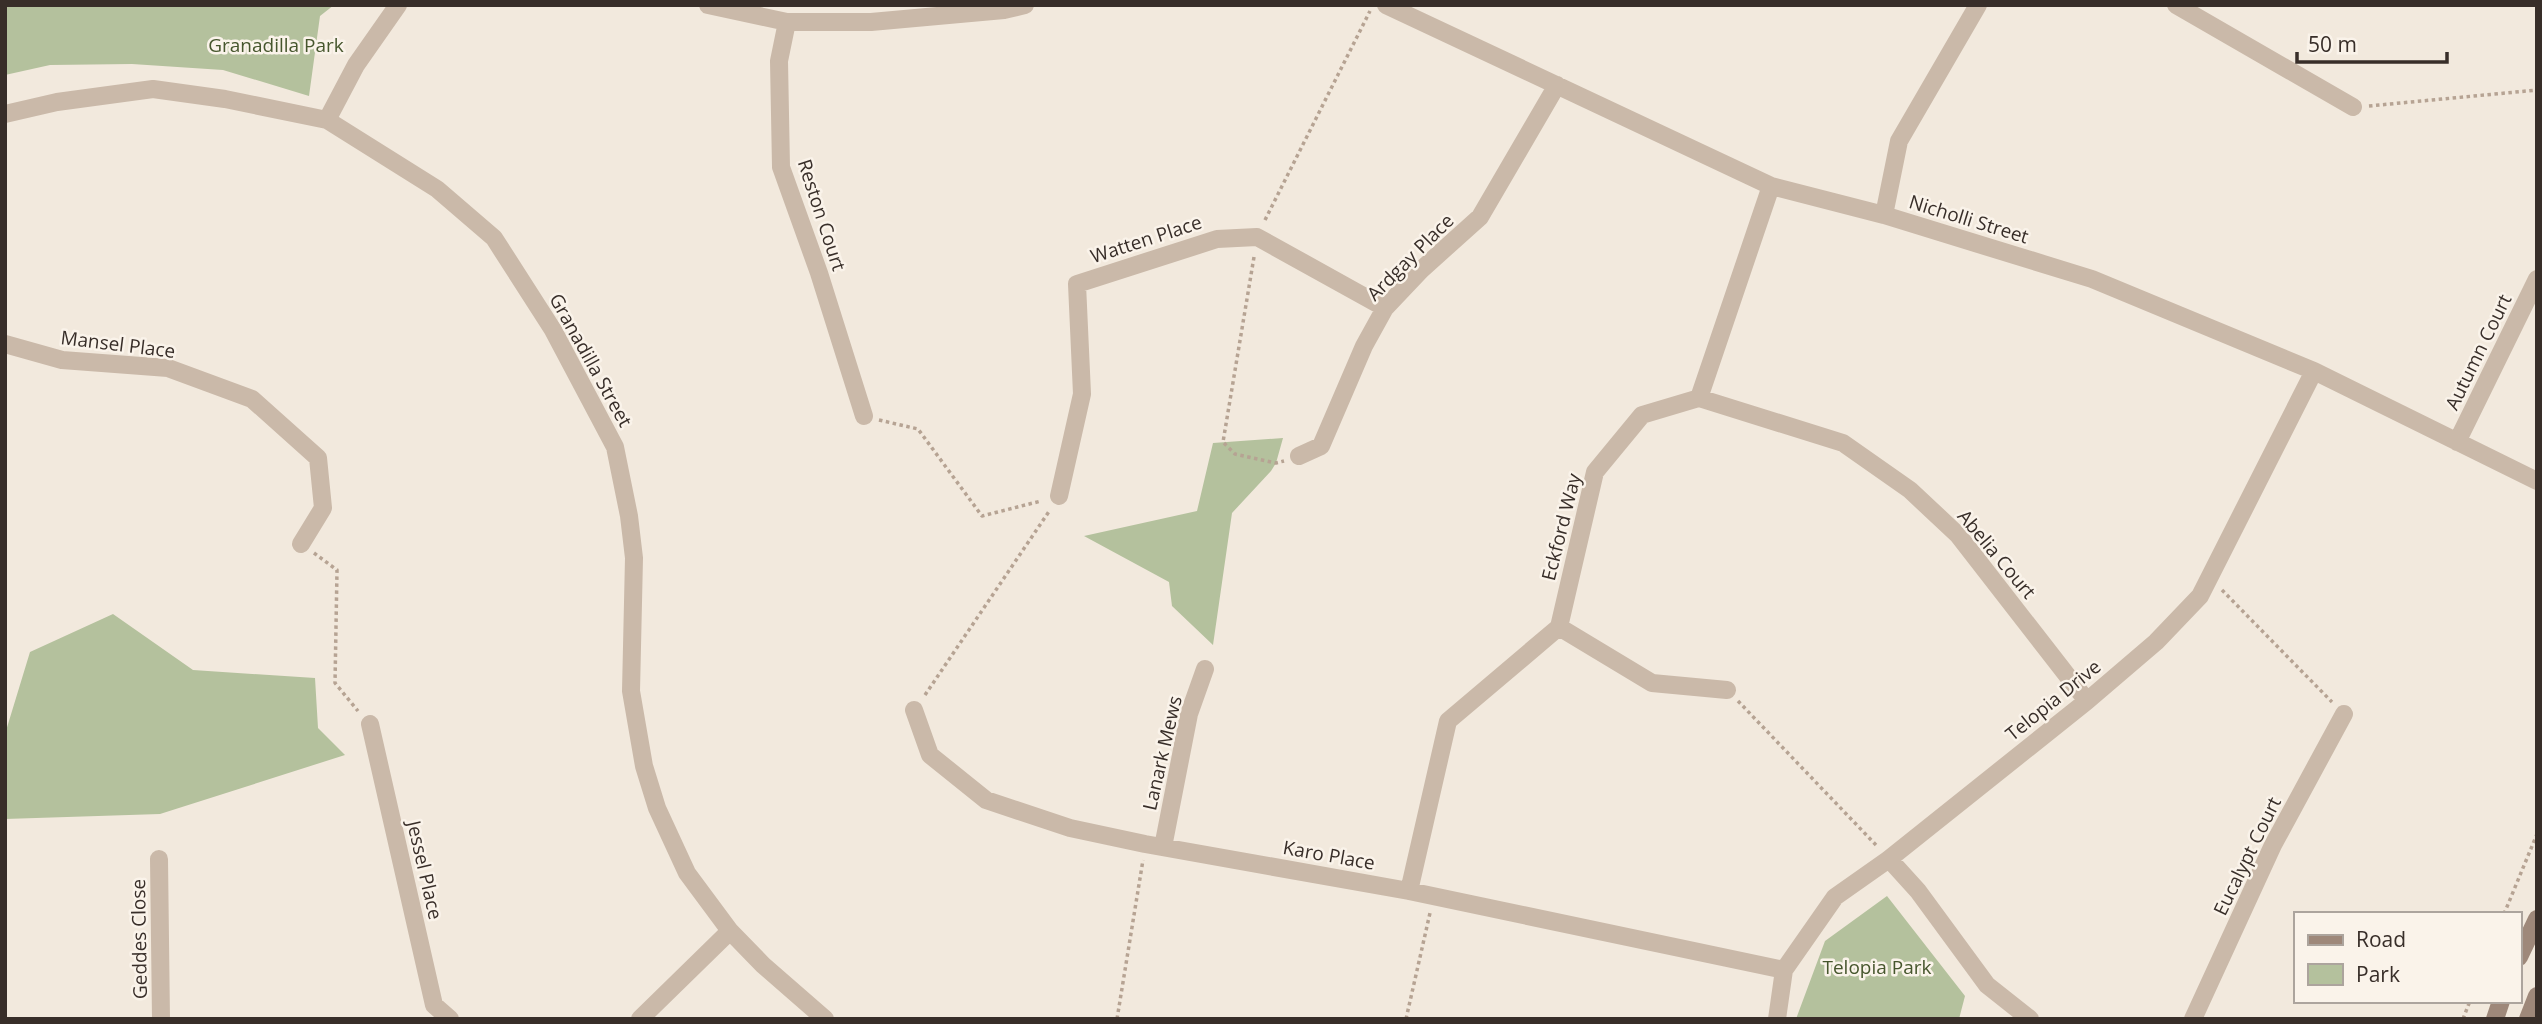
<svg xmlns="http://www.w3.org/2000/svg" width="2542" height="1024" font-family="'Open Sans',sans-serif">
	<style>
		.green { fill: #b4c19d }
		.lines { fill: none; stroke-linecap: round; stroke-linejoin: round }
		.path { stroke: #b6a393; stroke-width: 3.5; stroke-dasharray: 3.5 3.5; stroke-linecap: butt }
		.minor { stroke: #cab9a9; stroke-width: 18 }
		.secondary { stroke: #9e887a; stroke-width: 18 }
		.labels { text-anchor: middle; stroke-width: 5; stroke-linejoin: round; paint-order: stroke }
		.park-label { font-size: 19px; fill: #46562d; stroke: #faf3ea }
		.street-label { font-size: 19px; fill: #382e29; stroke: #faf3ea }
	</style>
	<rect width="100%" height="100%" fill="#f2e9dd"/>
	<path class="green" d="M5,5h329l-14,11 -11,80 -86,-26 -91,-6 -82,1 -45,10z
		M1283,438l-7,25 -5,8 -39,42 -19,132 -41,-39 -3,-24 -85,-46 113,-25 16,-68z
		M113,614l80,56 122,8 3,50 27,27 -185,59 -155,5v-85l25,-82z
		M1887,896l78,100 -6,23h-163l29,-78z"/>
	<g class="lines">
		<path class="path" d="M2369,106l168,-16
			M1265,220l105,-209
			M1254,257l-31,185 12,12 41,9 8,-2
			M879,420l39,9 64,87 59,-15
			M314,553l23,17 -2,113 23,28
			M2222,590l110,112
			M925,695l125,-185
			M1738,701l138,144
			M2504,914l33,-80
			M1117,1019l26,-159
			M1406,1019l24,-106
			M2463,1019l7,-18"/>
		<path class="minor" d="M708,5l79,17h84l133,-12 21,-5
			M1386,5l385,181 113,29 208,64 222,92 223,110
			M2176,5l177,102
			M787,22l-8,39 2,106 38,106 45,143
			M5,114l52,-12 96,-13 72,10 102,21 110,69 57,49 59,92 62,117 14,69 5,42 -3,133 13,75 13,42 30,65 43,58 33,34 62,54
			M327,120l29,-55 42,-60
			M1884,215l15,-74 79,-136
			M5,344l57,16 106,8 84,31 66,59 5,50 -22,36
			M1699,398l144,45 67,47 48,45 129,166
			M2457,442l80,-163
			M1299,456l22,-10 43,-100 21,-38 36,-38 59,-53 77,-132
			M1059,496l23,-102 -5,-110 140,-45 40,-2 128,71
			M1559,627l93,56 75,7
			M914,710l16,45 56,45 84,28 75,16 264,47 375,79
			M370,724l64,281 16,14
			M1163,847l26,-133 16,-45
			M159,859l2,160
			M1889,859l29,32 69,94 43,34
			M1409,891l39,-170 111,-94 36,-155 47,-57 57,-17 72,-212
			M640,1019l90,-88
			M1777,1019l7,-49 51,-73 54,-38 198,-158 69,-59 44,-46 114,-225
			M2193,1019l80,-174 71,-131"/>
		<path class="secondary" d="M2519,957l18,-38
			M2495,1019l6,-18
			M2528,1019l9,-23"/>
	</g>
	<g class="labels">
		<g class="park-label">
			<text x="276" y="52">Granadilla Park</text>
			<text x="1877" y="974">Telopia Park</text>
		</g>
		<g class="street-label">
			<text transform="translate(822 215) rotate(72)" y="7">Reston Court</text>
			<text transform="translate(1969 219) rotate(17)" y="7">Nicholli Street</text>
			<text transform="translate(1146 239) rotate(-18)" y="7">Watten Place</text>
			<text transform="translate(1410 257) rotate(-45)" y="7">Ardgay Place</text>
			<text transform="translate(118 344) rotate(7)" y="7">Mansel Place</text>
			<text transform="translate(2478 352) rotate(-64)" y="7">Autumn Court</text>
			<text transform="translate(591 360) rotate(61)" y="7">Granadilla Street</text>
			<text transform="translate(1561 527) rotate(-76)" y="7">Eckford Way</text>
			<text transform="translate(1997 554) rotate(50)" y="7">Abelia Court</text>
			<text transform="translate(2053 700) rotate(-39)" y="7">Telopia Drive</text>
			<text transform="translate(1162 753) rotate(-77)" y="7">Lanark Mews</text>
			<text transform="translate(1329 855) rotate(10)" y="7">Karo Place</text>
			<text transform="translate(2247 856) rotate(-64)" y="7">Eucalypt Court</text>
			<text transform="translate(425 870) rotate(77)" y="7">Jessel Place</text>
			<text transform="translate(139 939) rotate(-91)" y="7">Geddes Close</text>
		</g>
	</g>
	<rect width="2542" height="1024" fill="none" stroke="#382e29" stroke-width="14"/>
	<rect x="2294" y="912" width="228" height="91" fill="#faf3ea" stroke="#aca49d" stroke-width="2"/>
	<rect x="2308" y="935" width="35" height="10" fill="#9e887a" stroke="#aca49d" stroke-width="2"/>
	<text x="2356" y="947" font-size="21" fill="#382e29">Road</text>
	<rect x="2308" y="964" width="35" height="21" fill="#b4c19d" stroke="#aca49d" stroke-width="2"/>
	<text x="2356" y="982" font-size="21" fill="#382e29">Park</text>
	<path d="M2297 52v10h150v-10" fill="none" stroke="#382e29" stroke-width="3.5"/>
	<text x="2308" y="52" font-size="21" fill="#382e29" stroke="#faf3ea" stroke-width="5" paint-order="stroke">50 m</text>
</svg>
